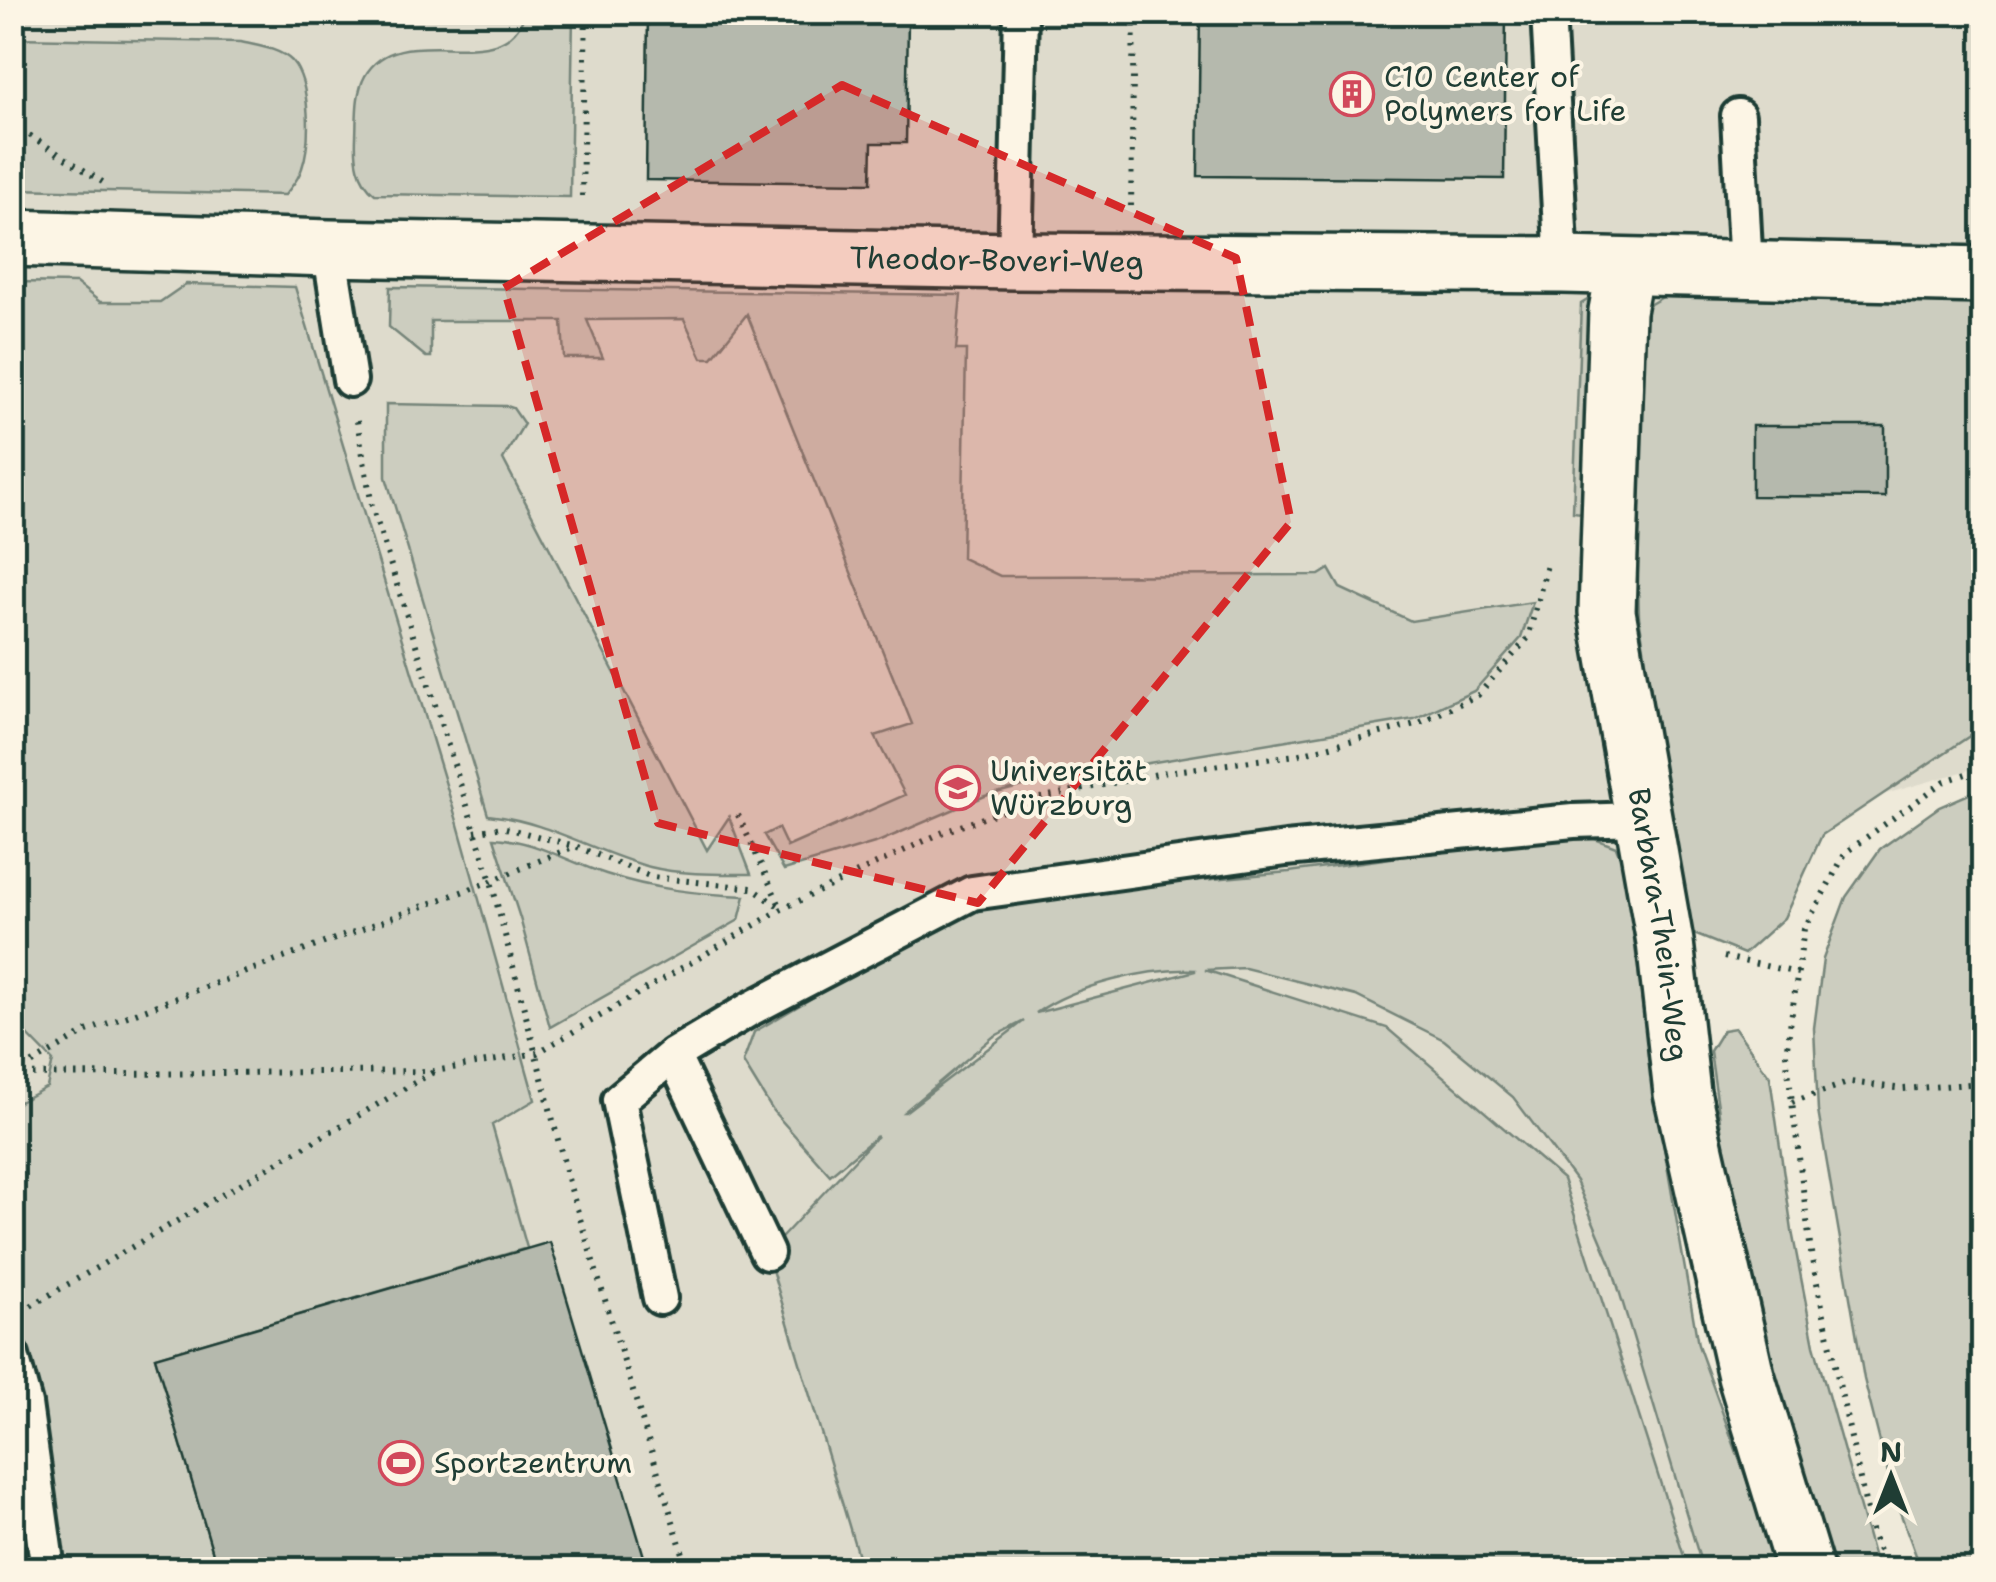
<svg xmlns="http://www.w3.org/2000/svg" width="1996" height="1582" font-family="'Shantell Sans',sans-serif">
	<style>
		.built { fill: #dedbcc }
		.green { fill: #cccdbf; stroke: #76857a; stroke-width: 2.5; fill-rule: evenodd }
		.building { fill: #b5b9ad; stroke: #1f3d34; stroke-width: 2.5 }
		.lines { fill: none; stroke-linecap: round; stroke-linejoin: round }
		.lane-casing { stroke: #1f3d34; stroke-width: 40 }
		.street-casing { stroke: #1f3d34; stroke-width: 62 }
		.path { stroke: #1f3d34; stroke-width: 6; stroke-dasharray: 2.5 8; stroke-linecap: butt }
		.lane { stroke: #fcf5e5; stroke-width: 32 }
		.street { stroke: #fcf5e5; stroke-width: 55 }
		.marked { fill: #d62828; fill-opacity: 0.2; stroke: #d62828; stroke-width: 8; stroke-dasharray: 20 12; stroke-linejoin: round }
		.labels { text-anchor: middle; stroke-width: 8; stroke-linejoin: round; paint-order: stroke }
		.poi-label { font-size: 30px; fill: #1f3d34; stroke: #fcf5e5; text-anchor: start }
		.street-label { font-size: 30px; fill: #1f3d34; stroke: #fcf5e5 }
	</style>
	<rect width="100%" height="100%" fill="#efeada"/>
	<filter id="ink" filterUnits="userSpaceOnUse"><feTurbulence type="fractalNoise" baseFrequency=".01" numOctaves="2"/><feDisplacementMap in="SourceGraphic" scale="20" xChannelSelector="R" yChannelSelector="G"/><feConvolveMatrix kernelMatrix="1 2 1 2 8 2 1 2 1" color-interpolation-filters="sRGB"/></filter>
	<g filter="url(#ink)">
		<path class="built" d="M13,13h1970v753l-357,102 26,210 46,267 81,224h-1695l-71,-302z"/>
		<path class="green" d="M525,13h48l-3,184 -195,-3c-18,-14 -20,-36 -19,-57 1,-19 -1,-43 9,-61 35,-62 139,7 160,-63z
			M13,38l228,4c16,4 38,6 51,19 19,22 19,81 10,107 -3,11 -10,18 -17,27l-272,-6z
			M13,282l63,1 24,19h60l26,-18 109,3 162,534 78,279 -43,25 35,123 -372,109 63,212h-156l-31,-202 -18,-74 -1,-187 35,-19 6,-26 -30,-31 -10,-3z
			M390,287l571,8 -5,55h10l-4,208 38,18 319,-1 10,-6 11,19 71,33 122,-19 -12,36 -47,53 -60,28 -368,61 -61,16 -107,46 -94,28 -20,-35 14,-7 9,19 118,-52 -30,-59 37,-12 -165,-410 -35,44h-10l-18,-39 -97,1 16,38h-39l-2,-37h-131v36h-5l-37,-30z
			M1668,294l315,5v428l-161,108 -38,83 -40,36 -55,-22 -50,-315 -3,-102 11,-209z
			M1589,299l6,2 -5,213 -17,-2 8,-208z
			M386,404l121,2 6,2 11,16 -21,35 204,391 22,-33 22,57c-32,0 -69,1 -101,-7 -56,-15 -103,-46 -162,-52l-102,-338z
			M1983,788v781h-62l-28,-76 -29,-114 -46,-268 -4,-83 9,-69 23,-62 34,-48 59,-42z
			M1559,835l36,4 21,8 9,21 27,210 46,267 81,224h-76l-92,-305 -35,-83 -63,-84 -69,-57 -88,-44 -111,-28 -40,2 182,58 176,151 125,390h-826l-95,-316 110,-117 -47,39 -57,-64 -30,-49 11,-30 184,-108 37,-14 162,-24 152,-14zM1195,970v1l-159,42c40,-28 111,-45 159,-43zM1024,1021l-119,91h-1l89,-75z
			M494,838c40,2 74,24 112,36 46,15 91,20 139,22l-6,24 -189,107 -30,-109z
			M1735,1028l35,49 22,154 22,114 63,224h-45l-63,-194 -32,-136 -27,-188 13,-21z
			M12,1516l19,21 5,32h-23z"/>
		<path class="building" d="M648,12h225v5l35,1 -2,125h-34l-1,40 -225,-3z
			M1200,12h306l-2,167 -306,-3z
			M1752,426h133v71l-133,-1z
			M550,1242l98,328h-430l-63,-213z"/>
		<g class="lines">
			<defs>
				<path id="lane" d="M1548,12l14,253
					M1738,116l8,154
					M329,248l21,132
					M1015,261l6,-249
					M767,1253l-94,-198 77,-46 222,-116 314,-44 287,-28 68,-2
					M660,1298l-41,-198 54,-45
					M12,1356l13,48 23,166"/>
				<g id="street">
					<path id="s1" d="M12,238l317,10 686,13 547,4 422,10"/>
					<path id="s2" d="M1625,268l-8,43 -10,301 58,330 17,151 64,283 59,194"/>
				</g>
			</defs>
			<use href="#lane" class="lane-casing"/>
			<use href="#street" class="street-casing"/>
			<path class="path" d="M12,124l92,59
				M582,196l4,-184
				M1131,206l3,-194
				M357,421l15,85 119,375 79,305 118,384
				M738,815l43,93
				M475,832l27,-5 73,19 77,31 100,11 30,21
				M1724,957l74,16
				M14,1074l73,-43 404,-150 84,-35
				M12,1075l423,-4 102,-18 245,-144 159,-76 98,-35 128,-26 129,-17 123,-32 59,-28 50,-57 20,-77
				M1792,1102l58,-20 53,7 81,-6
				M22,1311l413,-240
				M1887,1570l-15,-36 -60,-274 -26,-206 18,-125 42,-77 99,-71 39,-13"/>
			<use href="#lane" class="lane"/>
			<use href="#street" class="street"/>
		</g>
	</g>
	<path class="marked" d="M842,85l394,173 55,264 -313,381 -320,-80 -154,-535z"/>
	<defs>
		<symbol id="building-ring" viewBox="-11 -11 22 22"><circle r="9.5" fill="#fcf5e5" stroke="#d1495b" stroke-width="1.5"/><path d="M-4-6H4V6H1V3H-1V6H-4ZM-2.5-4.3h1.7v1.8h-1.7ZM.8-4.3h1.7v1.8H.8ZM-2.5-1h1.7V.8h-1.7ZM.8-1h1.7V.8H.8Z" fill="#d1495b"/></symbol>
		<symbol id="university-ring" viewBox="-11 -11 22 22"><circle r="9.5" fill="#fcf5e5" stroke="#d1495b" stroke-width="1.5"/><path d="M0-5L7-2L0 1L-7-2ZM-4 1L0 2.5L4 1V4Q0 6-4 4Z" fill="#d1495b"/></symbol>
		<symbol id="stadium-ring" viewBox="-11 -11 22 22"><circle r="9.5" fill="#fcf5e5" stroke="#d1495b" stroke-width="1.5"/><path d="M0-5a6.5 5 0 1 0 0 10a6.5 5 0 1 0 0-10ZM-3.5-1.8h7v3.6h-7Z" fill="#d1495b"/></symbol>
	</defs>
	<g fill-rule="evenodd">
		<use href="#building-ring" x="1327" y="69" width="50" height="50"/>
		<use href="#university-ring" x="933" y="763" width="50" height="50"/>
		<use href="#stadium-ring" x="376" y="1438" width="50" height="50"/>
	</g>
	<g class="labels">
		<g class="poi-label">
			<text x="1384" y="87">C10 Center of<tspan x="1384" dy="34">Polymers for Life</tspan></text>
			<text x="990" y="781">Universität<tspan x="990" dy="34">Würzburg</tspan></text>
			<text x="434" y="1473">Sportzentrum</text>
		</g>
		<g class="street-label">
			<text dy="10" stroke="none"><textPath href="#s1" startOffset="985">Theodor-Boveri-Weg</textPath></text>
			<text dy="10" stroke="none"><textPath href="#s2" startOffset="662">Barbara-Thein-Weg</textPath></text>
		</g>
	</g>
	<rect width="1996" height="1582" fill="none" stroke="#fcf5e5" stroke-width="50"/>
	<rect x="25" y="25" width="1946" height="1532" fill="none" stroke="#1f3d34" stroke-width="4" filter="url(#ink)"/>
	<g transform="translate(1891 1477)" stroke="#fcf5e5" stroke-width="8" paint-order="stroke">
	<path d="M0-8L18 38L0 25L-18 38Z" fill="#1f3d34"/>
	<text y="-15" font-size="28" font-weight="bold" text-anchor="middle" fill="#1f3d34">N</text>
	</g>
</svg>
